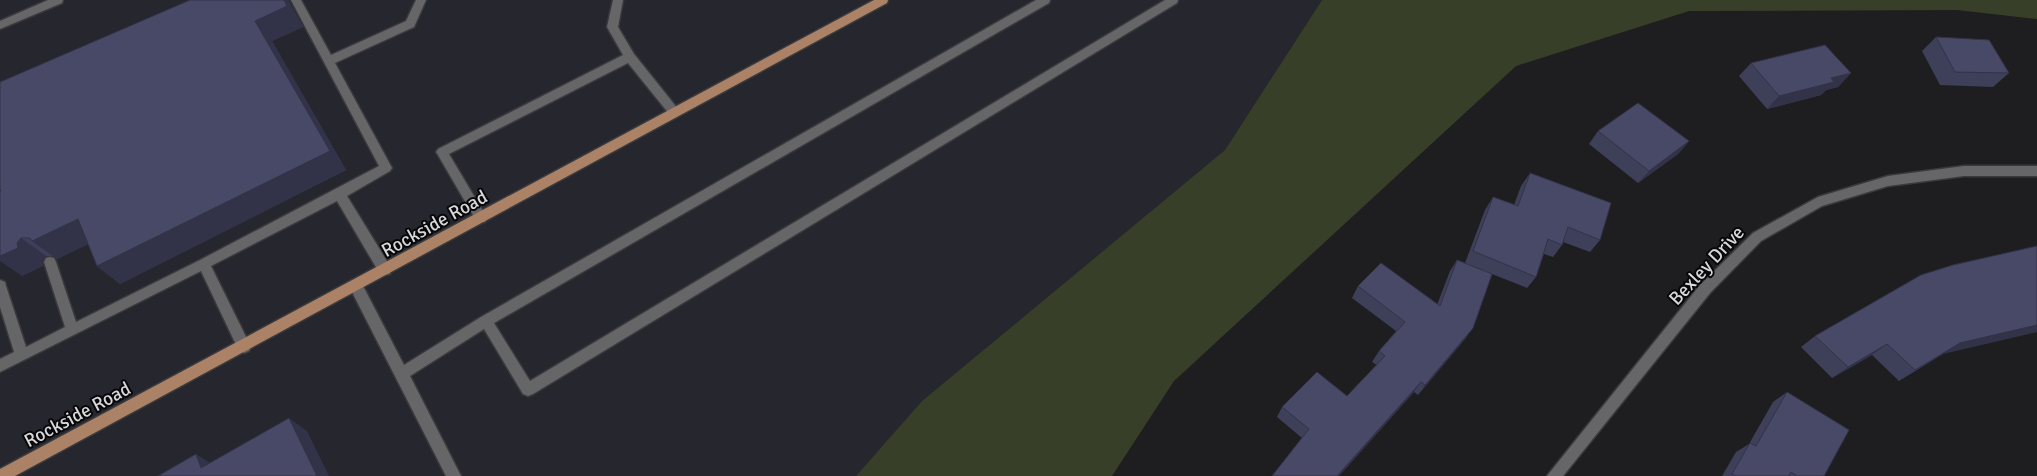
<svg xmlns="http://www.w3.org/2000/svg" width="2037" height="476" font-family="Signika,sans-serif">
	<style>
		.built { fill: #26262e }
		.green { fill: #383f28 }
		.lines { fill: none; stroke-linecap: round; stroke-linejoin: round }
		.minor-casing { stroke: #3a3a3d; stroke-width: 3 }
		.major-casing { stroke: #3a3a3d; stroke-width: 3 }
		.minor { fill: #666669; fill-rule: evenodd }
		.major { fill: #ac8266; fill-rule: evenodd }
		.wall { fill: #3e3f59 }
		.shaded-wall { fill: #323348 }
		.building { fill: #484967; stroke: #323348 }
		.labels { text-anchor: middle; stroke-width: 4; stroke-linejoin: round; paint-order: stroke }
		.street-label { font-size: 19px; fill: #d8d8da; stroke: #08080a }
	</style>
	<rect width="100%" height="100%" fill="#1e1e21"/>
	<path class="built" d="M0,0h1322l-97,150 -303,251 -66,75h-856z"/>
	<path class="green" d="M1322,0h715v19l-80,-9 -268,1 -173,55 -342,315 -62,95h-256l66,-75 303,-251z"/>
	<g class="lines">
		<defs>
			<path id="minor" d="M48,0h15l-1,3 -62,26v-8z
				M291,0h10l30,55 75,-34 10,-21h10l-12,27 -79,36 57,105 -2,3 -43,25 43,70 1,4 -1,4 -5,1 -5,-1 -43,-73 -126,65 40,81 -2,4 -5,2 -5,-2 -38,-80 -201,101v-13l14,-7 -14,-45v-27l5,2 1,4 20,61 39,-20 -21,-65 2,-4 4,-1 4,1 2,4 20,60 124,-62 179,-94z
				M613,0h10l-5,27 16,27 44,55 2,3 -2,3h-8l-42,-52 -179,91 38,64 -2,4h-8l-39,-67 -2,-3 2,-3 185,-94 -16,-28z
				M1036,0h14l-1,3 -555,320 36,58 635,-381h13l-1,3 -644,391 -5,2 -5,-2 -39,-65 -74,47 51,100h-15l-95,-186 -1,-4 1,-4 5,-2 5,2 43,83 77,-48z
				M1964,166h73v10h-73l-76,10 -66,20 -61,35 -51,52 -147,183h-16l153,-191 53,-52 65,-36 70,-21z"/>
			<path id="major" d="M874,0h14l-1,3 -872,473h-15v-7z"/>
		</defs>
		<use href="#minor" class="minor-casing"/>
		<use href="#major" class="major-casing"/>
		<use href="#minor" class="minor"/>
		<use href="#major" class="major"/>
	</g>
	<path class="wall" d="M190,0h98l15,27 -31,14 74,129 -226,114 -23,-18 -9,-22 -31,15 -4,-3h-7l-4,5 1,5 -21,10 -21,-85z
		M1936,37l73,36 -16,14 -53,-2 -18,-34z
		M1751,63l100,10 -13,14 -12,3 -5,5 -54,14 -28,-33z
		M1598,131l91,10 -11,13 -40,29 -49,-39z
		M1530,173l70,67 -10,12 -27,-10 -1,3 -9,12 -9,-3 -8,23 -9,11 -35,-14 -19,54 -8,11 -47,56 -4,-3 -75,84h-67l30,-38 -25,-21 5,-10 65,-11 30,-31 -5,-3 7,-11 17,-20 -44,-33 6,-12 79,19 13,-34 7,-11 8,3 20,-53 8,-13 21,8 7,-19z
		M1921,275l22,79 -44,27 -27,-26 -40,23 -31,-31 14,-11z
		M1787,392l37,84h-102l14,-24 13,-8 24,-42z"/>
	<path class="shaded-wall" d="M284,0h4l15,27 -31,14 74,129 -226,114 -23,-18 158,-245z
		M1851,73l-13,14 -12,3 -5,5 -54,14 12,-13 52,-18z
		M1689,141l-11,13 -40,29 11,-12z
		M78,219l23,18 -44,22 -25,-18z
		M21,238l25,18 -4,5 1,5 -21,10 -22,-15v-5l17,-13z
		M2037,325v7l-94,22 -44,27 61,-38z
		M1473,328l-8,11 -47,56 7,-10z
		M1887,344l-15,11 -40,23 16,-11z
		M1421,382l-7,10 -75,84h-2z
		M289,418l18,13 22,45h-12z
		M196,454l20,13 -15,1z"/>
	<path class="building" d="M190,0h94l3,6 -32,15 75,130 -233,115 -19,-47 -46,22 -2,-3h-9l-4,5 1,5 -18,8v-65h1l-1,-2v-107z
		M1936,37l53,3 20,33 -54,-1z
		M1825,45l26,28 -20,5 3,4 -55,14 -28,-33z
		M1638,103l51,38 -40,30 -51,-40z
		M1530,173l81,30 -11,37 -32,-13 -6,18 -14,-6 -12,38 -63,-26 20,-54 25,9z
		M2037,246v79l-77,18 -45,27 -28,-26 -39,23 -33,-31 106,-61 32,-10z
		M1457,260l35,14 -19,54 -48,57 -4,-3 -84,94h-65l37,-47 -27,-22 35,-35 30,24 38,-40 -6,-5 26,-29 -47,-36 23,-23 59,43z
		M1787,392l62,38 -25,46h-27l-6,-4 -2,4h-53l-4,-2 18,-31 6,3z
		M289,418l28,58h-159l38,-22 5,14z"/>
	<g class="labels">
		<g class="street-label">
			<text transform="translate(434 223) rotate(-29)" y="7">Rockside Road</text>
			<text transform="translate(1706 265) rotate(-47)" y="7">Bexley Drive</text>
			<text transform="translate(77 414) rotate(-28)" y="7">Rockside Road</text>
		</g>
	</g>
</svg>
